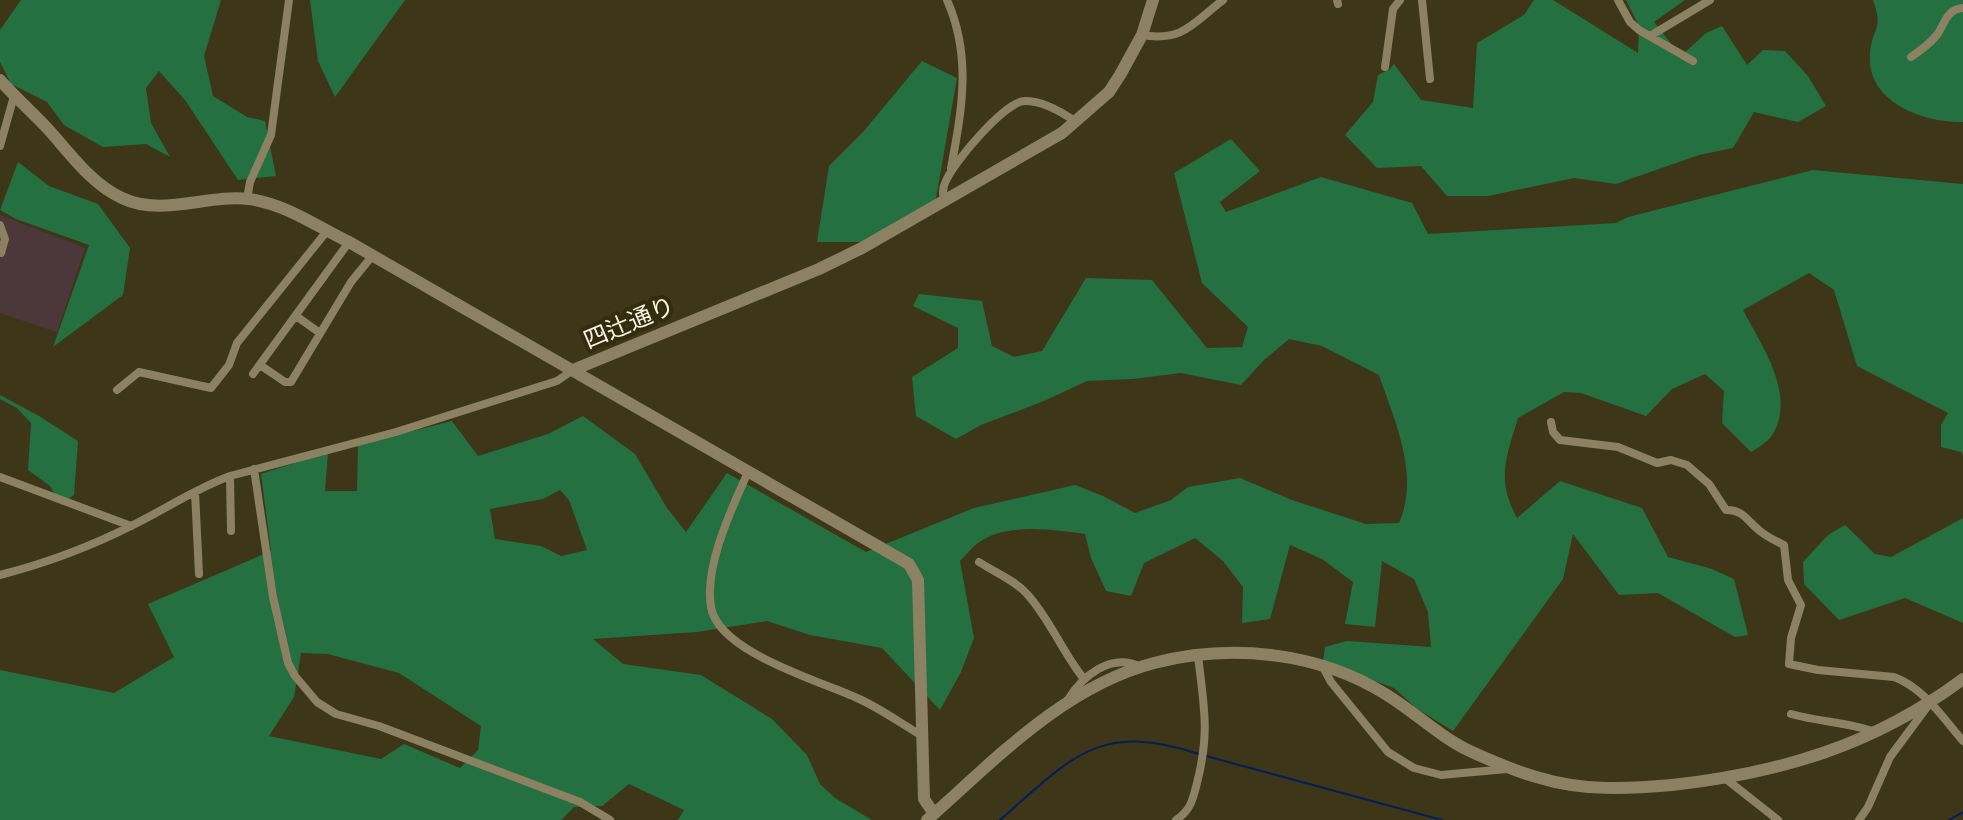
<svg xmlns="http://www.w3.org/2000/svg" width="1963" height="820" font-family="'Alegreya Sans','Noto Sans JP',sans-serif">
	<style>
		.industrial { fill: #4c383b }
		.forest { fill: #247040; fill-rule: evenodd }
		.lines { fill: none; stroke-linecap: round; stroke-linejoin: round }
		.stream { stroke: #041e57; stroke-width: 2 }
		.street { stroke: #8c8263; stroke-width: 8 }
		.secondary { stroke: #8c8263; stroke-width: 12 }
		.labels { text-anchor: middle; stroke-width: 8; stroke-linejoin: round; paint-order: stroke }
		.street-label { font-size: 24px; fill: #f7f2e1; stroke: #342c0e }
	</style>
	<rect width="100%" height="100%" fill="#3e3619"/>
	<path class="industrial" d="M0,215l85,33 -28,84 -57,-19z"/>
	<path class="forest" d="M21,0h200l-17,56 9,40 34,21 18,4 11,55 -38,4 -53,-80 -26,-29 -13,17 5,35 19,34 -24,-13 -43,3 -39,-22 -17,-23 -36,-18 -11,-22v-32z
		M310,0h95l-70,97 -17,-36z
		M1534,0h19l85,53 1,-27 -13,-26h59l-31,22 27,34 25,-23 16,-7 25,39 16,-15 22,1 23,25 18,30 -28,16 -44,-10 -21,36 -34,7 -83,29 -42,-6 -86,18h-41l-26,-30 -44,2 -32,-33 28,-33 5,-27 12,-6 4,-5 27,36 52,8 4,-65 47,-28z
		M1873,0h90v122c-41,1 -97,-21 -93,-68 2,-27 14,-23 3,-54z
		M922,61l35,17 -22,126 -65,38h-53l12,-76 34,-34z
		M1231,139l29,32 -40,31 6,10 95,-35 91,26 16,31 188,-11 12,-6 185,-47 150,14v271l-2,-3 -20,-5v-22l7,-12 -91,-47 -23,-76 -25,-17 -66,37c19,36 55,87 28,127 -5,6 -13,11 -20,15l-29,-29 2,-32 -19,-17 -33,15 -26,27 -65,-23 -17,-1 -46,26c-12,40 -22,61 -1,100l43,-37 82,27 26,49 44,12 22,10 14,56 -13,2 -77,-44 -39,2 -46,-61 -10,45 -110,152 -37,-23 -22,-20 -71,-26 2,-15 22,-6 84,6 -3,-35 -14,-33 -32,-18 -7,66 -30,-3 8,-42 -31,-23 -32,-14 -20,74 -28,4 1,-36 -20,-26 -28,-23 -51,25 -13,33 -25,-5 -15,-33 -6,-24c-31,-4 -80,-12 -107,9 -7,5 -12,12 -18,18l14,77 -13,34 -21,38 -58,-62 -72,-13 -43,-14 -70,11 -104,7 30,25 78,11 71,44 35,36 13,29 15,14 37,22h-194l6,-10 -55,-26 -27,22 -28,1 -13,13h-561v-150l114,23 60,-36 -26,-53 123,-53 -10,-77 67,-22 -3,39h32l1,-46 94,-24 26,35 70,-22 35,-18 52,38 32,54 19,24 41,-59 139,79 108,-44 101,-23 28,11 32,17 36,-13 17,-13 52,-9 52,22 74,24 33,-1c21,-48 -4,-101 -20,-148l-57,-29 -33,-7 -25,21 -23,25 -60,-12 -48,6 -46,2 -43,20 -63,24 -25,14 -40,-23 -4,-39 46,-29v-20l-45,-22 6,-12 63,7 10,45 22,11 28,-6 44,-73 66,2 55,68 35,-1 6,-20 -46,-44 -28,-110zM560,490l9,10 18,50 -26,6 -20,-10 -46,-7 -5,-30 53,-10zM301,653l27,1 71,19 82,53 -3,24 -18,18 -56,-24 -23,15 -112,-23 25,-39z
		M18,162l31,24 49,18 32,44 -7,47 -70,52 36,-102 -73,-26 -16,-9z
		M0,395l39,21 39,25 -4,54 -13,10 -11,-19 -22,-16 3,-47 -14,-15 -17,-9z
		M1963,518v105l-58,-25 -66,22 -35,-36 -1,-22 25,-27 17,-10 30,29 16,3z"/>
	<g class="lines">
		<path class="stream" d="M1206,756l236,64
			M1000,820c72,-63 99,-99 199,-66
			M1949,820l14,-8"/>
		<path class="street" d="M947,0c25,56 15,110 4,168
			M1337,0l1,4
			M1422,0l8,79
			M1618,0l12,22 9,8 54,31
			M1142,35c41,7 51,-12 81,-35
			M1650,36l60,-36
			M1911,57c9,-6 19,-14 26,-22 8,-12 10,-26 26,-27
			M1385,67l8,-58 7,-9
			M0,146l14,-50
			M247,199l3,-17 21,-47 18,-135
			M944,201c-1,-6 -2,-12 1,-18 7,-19 60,-82 80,-82 18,0 37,11 51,21
			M0,225l5,14 -4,14
			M296,316l24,17
			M260,365l25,17h6l60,-100 22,-27
			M253,374l96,-132
			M117,390l22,-18 72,16 18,-23 8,-22 90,-112
			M1551,422l2,10 7,8 58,7 39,16 14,-3 16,5 22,19 17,26c17,-1 22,12 34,21 7,6 16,10 24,14l4,35 13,25 -10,33 -2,26 29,6 76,7c30,11 49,41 69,64
			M254,469l19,128 15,66 7,13 22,26 19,12 43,12 201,76 30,18
			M748,472c-16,36 -44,94 -37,135 7,45 109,74 146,91 23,10 43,25 64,37
			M230,476l1,55
			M0,477l131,49
			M195,492l4,82
			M979,562c15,10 36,18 48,32 23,25 35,58 57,85
			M0,575c47,-12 92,-29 135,-51 32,-16 62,-36 95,-48l166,-44 161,-51 16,-11
			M1323,667l8,15 57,70 26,16 27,7 66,-6
			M1067,701c15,-25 44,-49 74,-34
			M1791,714c28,8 57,8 84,18
			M1726,779l52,41
			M1176,820c15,-10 17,-21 21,-37 13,-51 7,-76 1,-127
			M1859,820l9,-13 22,-50 37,-50"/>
		<path class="secondary" d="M0,80c15,17 32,32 47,48 23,25 44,56 75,70 39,19 86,-4 127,1 37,5 67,27 100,43l560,322 9,16 6,219 10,15
			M573,370l246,-101 43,-21 200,-115 47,-41 11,-17 22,-40 11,-35
			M927,820c68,-60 136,-133 227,-157 77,-20 165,-11 233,32 29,18 54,43 85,57 22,10 45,20 68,26 42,13 88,11 132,7 109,-12 202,-40 291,-106"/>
	</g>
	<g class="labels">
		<g class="street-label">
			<text transform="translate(629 323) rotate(-23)" y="8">四辻通り</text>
		</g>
	</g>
</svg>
